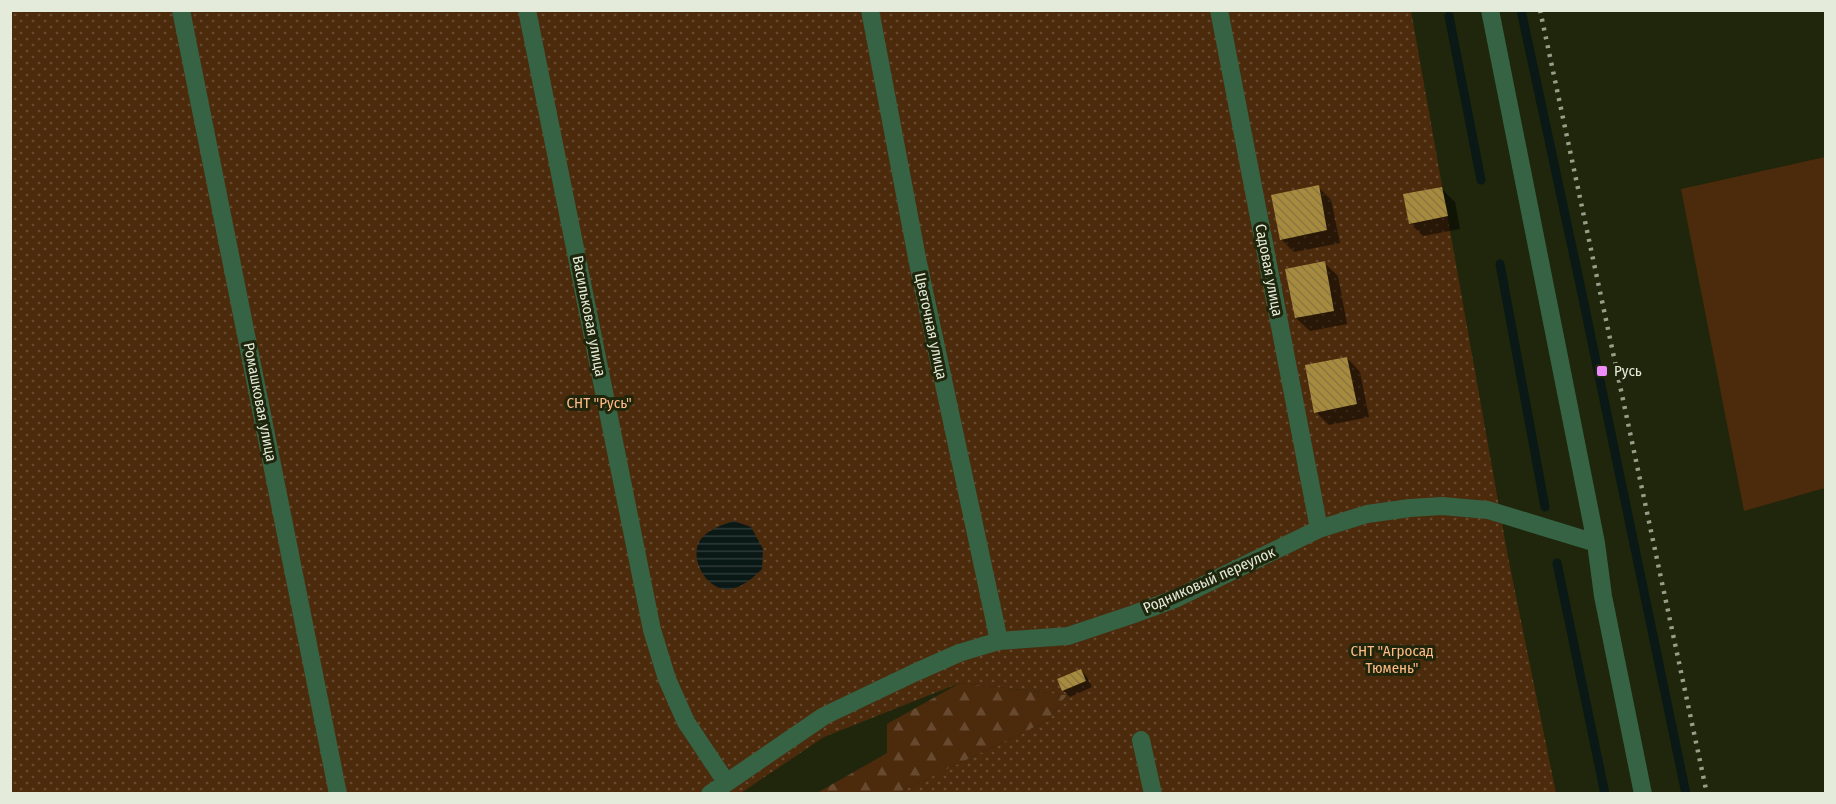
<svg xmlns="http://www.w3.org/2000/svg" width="1836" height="804" font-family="'Fira Sans Condensed',sans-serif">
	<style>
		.green { fill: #4c2a0c }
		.forest { fill: url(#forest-firs) }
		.garden { fill: url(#garden-dots) }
		.water { fill: url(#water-rules) }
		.shadow { fill: #0007 }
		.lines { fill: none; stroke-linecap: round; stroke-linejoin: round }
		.stream { stroke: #0a1816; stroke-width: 9 }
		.building { fill: url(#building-back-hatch) }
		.minor { stroke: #356344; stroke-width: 18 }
		.rail { stroke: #979e89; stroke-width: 4.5; stroke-dasharray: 3 6; stroke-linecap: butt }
		.poi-dot { fill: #ee8cf9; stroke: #1f260b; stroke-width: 2 }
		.labels { text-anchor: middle; stroke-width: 6; stroke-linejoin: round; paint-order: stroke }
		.street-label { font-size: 15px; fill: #e5ebda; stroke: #1f260b }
		.poi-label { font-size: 15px; fill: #e5ebda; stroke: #1f260b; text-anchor: start }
		.park-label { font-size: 15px; fill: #ffba86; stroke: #1f260b }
	</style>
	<defs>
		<pattern id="forest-firs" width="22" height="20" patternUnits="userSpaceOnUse" patternTransform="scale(1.5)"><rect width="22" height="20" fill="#4c2a0c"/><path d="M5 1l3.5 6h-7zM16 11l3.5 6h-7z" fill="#66492f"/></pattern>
		<pattern id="garden-dots" width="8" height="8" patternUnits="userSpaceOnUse" patternTransform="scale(1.5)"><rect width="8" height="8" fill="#4c2a0c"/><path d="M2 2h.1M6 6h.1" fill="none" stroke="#66492f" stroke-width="1.8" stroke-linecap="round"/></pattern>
		<pattern id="water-rules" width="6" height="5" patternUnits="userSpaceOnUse" patternTransform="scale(1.5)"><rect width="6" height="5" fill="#0a1816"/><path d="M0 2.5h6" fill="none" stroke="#2e3a37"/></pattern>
		<pattern id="building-back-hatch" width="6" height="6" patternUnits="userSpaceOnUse" patternTransform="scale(1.5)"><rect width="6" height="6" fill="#a68b3f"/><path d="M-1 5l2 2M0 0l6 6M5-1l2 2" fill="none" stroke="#897640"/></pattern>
	</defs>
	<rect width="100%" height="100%" fill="#1f260b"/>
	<path class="green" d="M1825,157v331l-81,23 -63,-322z"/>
	<path class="forest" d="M960,683l107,12 -20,26 -149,72 -83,1 72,-41v-29z"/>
	<path class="garden" d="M10,11h1401l97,546 48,236h-658l149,-72 20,-26 -107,-12 -136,54 -83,56h-730z"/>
	<path class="water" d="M734,521l17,6 12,22 -1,20c-9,9 -18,17 -31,20 -23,4 -44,-31 -30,-50 8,-10 21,-14 33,-18z"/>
	<path class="shadow" d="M1318,187l13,13 9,43 -46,9 -13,-13z
		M1441,188l14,14 5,27 -37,7 -13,-13z
		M1324,263l14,13 9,48 -37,7 -14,-13z
		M1347,358l13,14 9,45 -40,8 -13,-13z
		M1081,670l6,7 5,10 -22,10 -7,-7z"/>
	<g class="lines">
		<path class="stream" d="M1521,10l60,279 105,505
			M1449,16l32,164
			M1500,264l45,243
			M1557,563l48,231"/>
	</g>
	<path class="building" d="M1319,185l8,45 -47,10 -9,-45z
		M1442,187l6,29 -39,8 -6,-30z
		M1325,261l9,50 -39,7 -10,-49z
		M1347,357l10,47 -43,9 -9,-48z
		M1081,669l5,12 -24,10 -5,-12z"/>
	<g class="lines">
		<path class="minor" d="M181,10l157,784
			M527,10l125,620 15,49 19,43 40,60
			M870,10l48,253 81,378
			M1219,10l100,519
			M1490,10l106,533 7,53 40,198
			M1141,740l12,54
			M710,794l114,-78 90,-43 45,-20 40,-12 69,-5 66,-22 43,-16 142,-69 48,-15 43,-6 32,-2 46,4 108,33"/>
		<path class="rail" d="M1540,10l167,784"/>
	</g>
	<rect class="poi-dot" x="1596" y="365" width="12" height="12" rx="3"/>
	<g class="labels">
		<g class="street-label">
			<text transform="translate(1269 270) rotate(79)" y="5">Садовая улица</text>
			<text transform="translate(589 316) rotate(79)" y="5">Васильковая улица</text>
			<text transform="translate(931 326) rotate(78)" y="5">Цветочная улица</text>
			<text transform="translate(260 402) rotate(79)" y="5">Ромашковая улица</text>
			<text transform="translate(1209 580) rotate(-24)" y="5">Родниковый переулок</text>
		</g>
		<g class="poi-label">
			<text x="1614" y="376">Русь</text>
		</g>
		<g class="park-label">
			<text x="599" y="408">СНТ "Русь"</text>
			<text x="1392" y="656">СНТ "Агросад<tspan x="1392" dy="17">Тюмень"</tspan></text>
		</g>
	</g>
	<rect width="1836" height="804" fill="none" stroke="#e5ebda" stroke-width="24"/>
</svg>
